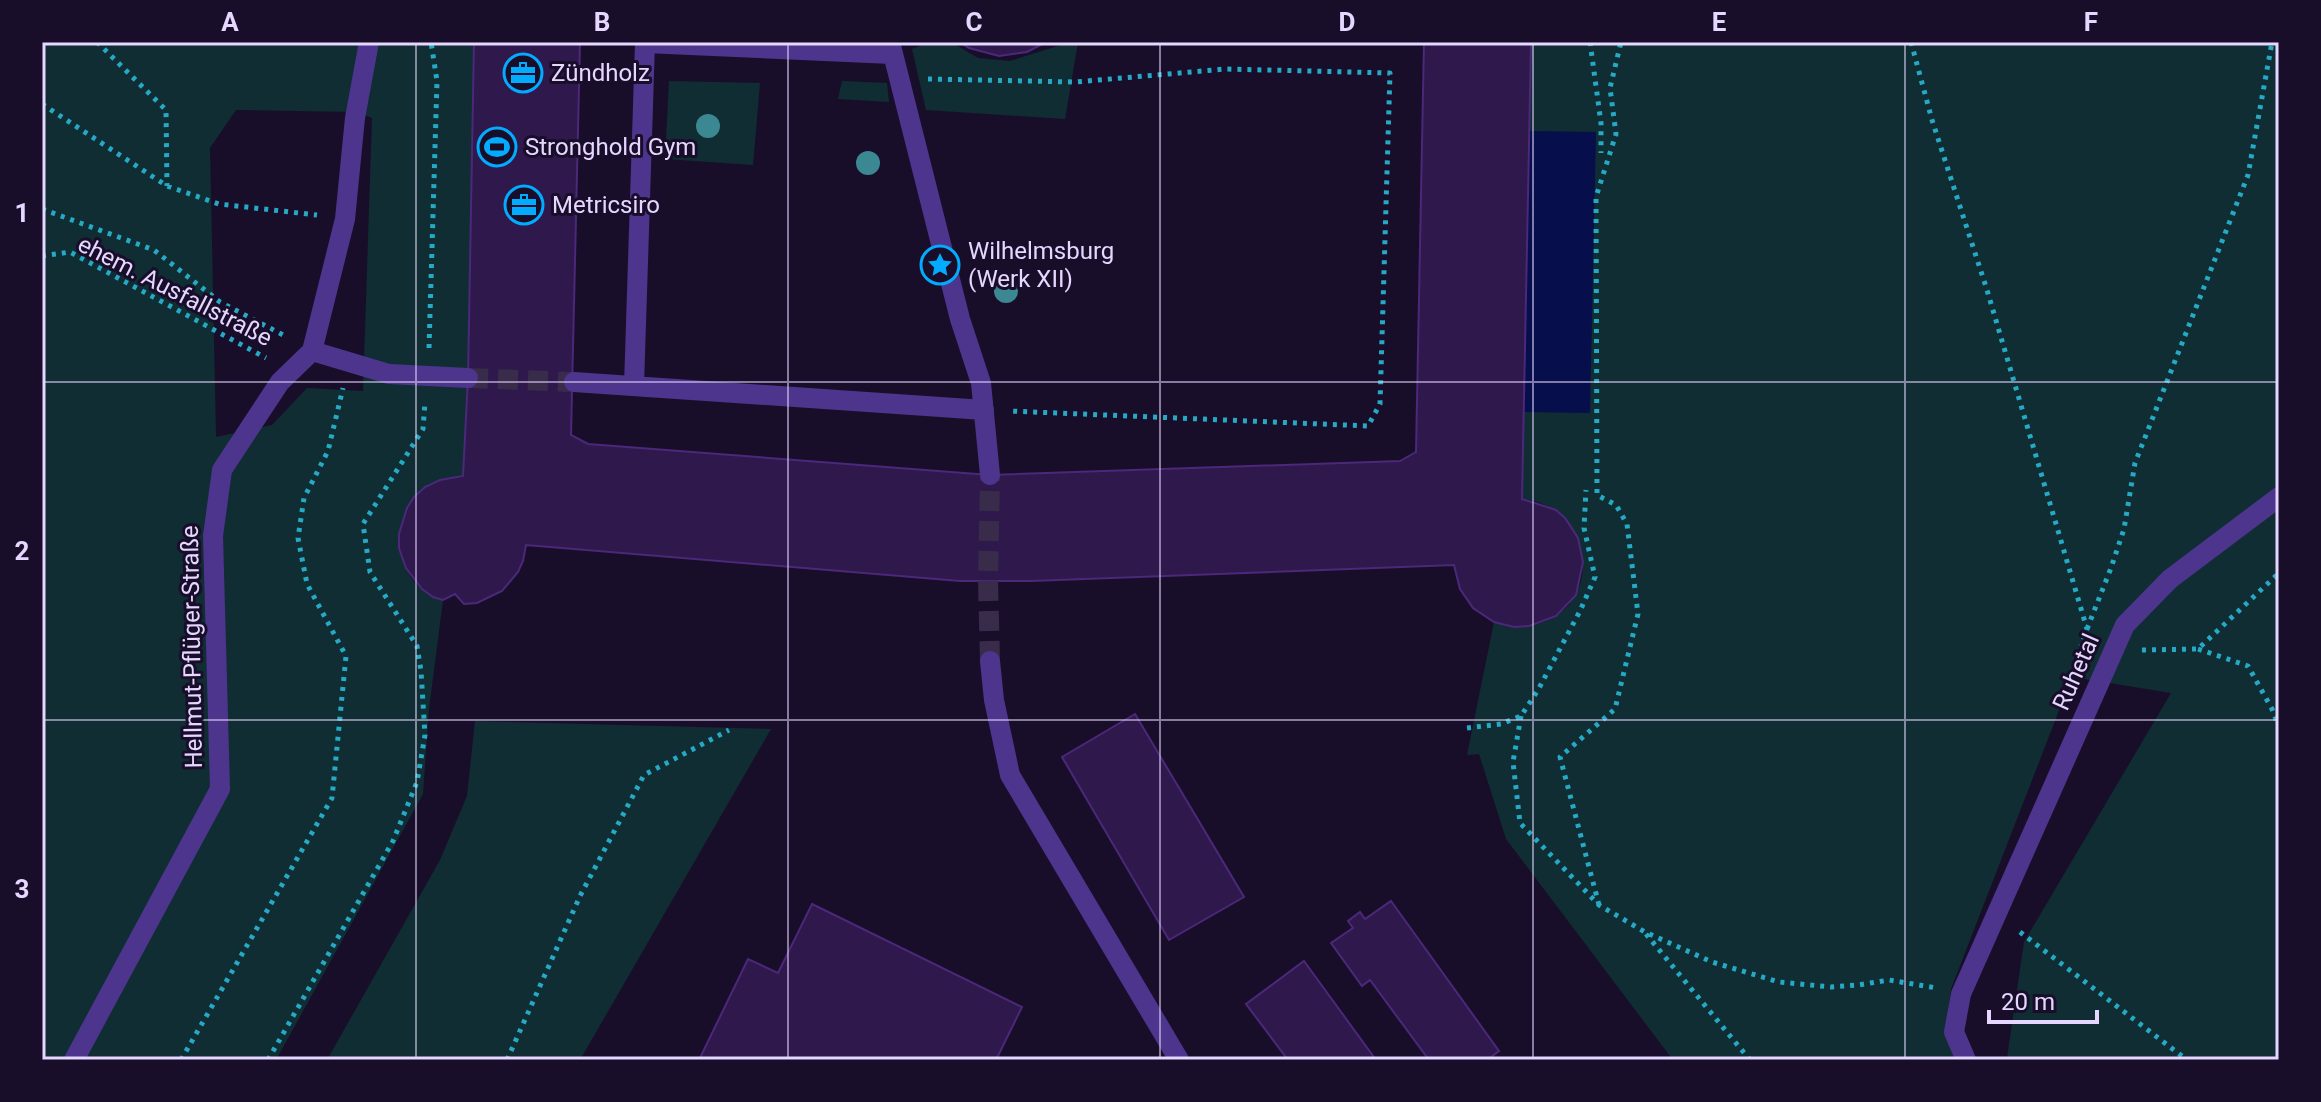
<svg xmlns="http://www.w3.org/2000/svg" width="2321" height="1102" font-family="Roboto,sans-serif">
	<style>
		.green { fill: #102d34; fill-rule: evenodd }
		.water { fill: #060f4b }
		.building { fill: #2f184c; stroke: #4b287a; stroke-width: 2 }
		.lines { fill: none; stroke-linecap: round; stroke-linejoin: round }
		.minor-tunnel { stroke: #382c4a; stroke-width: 20; stroke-dasharray: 20 10; stroke-linecap: butt }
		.path { stroke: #25a9c5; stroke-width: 5; stroke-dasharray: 4 6; stroke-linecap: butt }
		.minor { stroke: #4d358d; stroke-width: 20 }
		.minor-bridge { stroke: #4d358d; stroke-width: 20 }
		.tree { fill: #3b8792 }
		.grid { fill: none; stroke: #e5d7ff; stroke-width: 2; stroke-opacity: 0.55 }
		.labels { text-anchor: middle; stroke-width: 6; stroke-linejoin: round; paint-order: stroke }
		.poi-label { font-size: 24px; fill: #e5d7ff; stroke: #190e2a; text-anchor: start }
		.street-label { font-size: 24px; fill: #e5d7ff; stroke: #190e2a }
		.neatline { fill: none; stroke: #e5d7ff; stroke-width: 3 }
		.grid-label { font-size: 26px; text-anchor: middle; font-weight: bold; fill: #e5d7ff }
	</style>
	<rect width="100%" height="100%" fill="#190e2a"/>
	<path class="green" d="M42,42h432l-6,336 -5,98c-12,1 -24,3 -35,10 -43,28 -36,100 15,114l-14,109 -6,85 -147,266h-234zM236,110l122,2 14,6 -9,273 -56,-3 -35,37 -56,12 -6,-289z
		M929,42h22l27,16 32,3 54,-17 1,-2h13l-13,77 -139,-9 -14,-61z
		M1531,42h748v1018h-271l-1,-2 17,-116 147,-249 -99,-16 -121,312 -6,46 12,25h-284l-167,-221 -27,-85 -12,1 27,-133c14,5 28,6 43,2 70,-19 56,-119 -15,-125z
		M669,81l91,2 -7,82 -88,-6z
		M842,81l45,2 2,19 -51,-3z
		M475,721l296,8 -191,331h-253l113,-200 27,-64z"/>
	<path class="water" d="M1528,131l68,1 -6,281 -68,-1z"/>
	<path class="building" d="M474,42h106l-9,393 17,9 402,31 410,-14 16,-9 8,-410h107l-9,457 34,11 9,8 13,20 5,24 -7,33 -20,21 -27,10 -15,1 -20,-5 -21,-14 -13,-19 -6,-24 -423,16h-71l-434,-36 -3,16 -5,11 -16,19 -25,12 -13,1 -9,-10 -12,6 -10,-3 -11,-8 -16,-21 -7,-20v-14l8,-26 7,-11 11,-10 15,-7 23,-4 5,-98z
		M960,42h86l-19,10 -28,4 -30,-8z
		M1135,714l109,183 -75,43 -107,-183z
		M1391,901l108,150 -12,9h-58l-59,-80 -8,6 -31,-43 22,-15 -5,-7 12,-9 5,7z
		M812,904l210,103 -26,53h-297l49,-101 30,14z
		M1304,961l72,99h-88l-42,-56z"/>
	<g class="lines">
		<path class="minor-tunnel" d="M468,378l106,4
			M990,661l-2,-80 2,-106"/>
		<path class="path" d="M97,42l69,68 1,76
			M1590,42l11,81v30
			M1911,42l21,78 55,170 100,339 -6,17
			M928,79l148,3 149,-13 165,4 -10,331 -12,22 -358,-15
			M42,104l125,82 52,18 98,11
			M42,209l112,41 66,52 67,35
			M42,256l28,-4 196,106
			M429,348l8,-267 -6,-39
			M2087,629l24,-61 13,-39 11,-66 113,-288 24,-133
			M2198,649l50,17 24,43 7,18
			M2142,650l56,-1 81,-76
			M1521,716l-8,46 7,61 79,82 46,27 67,30 67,20 52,5 27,-2 31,-5 48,8
			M1467,728l34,-4 20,-8 17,-26 42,-79 15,-34 -11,-49 2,-38
			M1599,905l-39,-148 55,-48 23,-95 -11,-90 -11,-19 -19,-10 -1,-298 20,-63 -6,-46 11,-46
			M2020,932l167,128
			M1646,934l104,126
			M181,1060l151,-262 14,-142 -39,-72 -9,-46 6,-40 24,-47 15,-63
			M268,1060l125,-219 24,-59 8,-47 -4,-64 -4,-25 -47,-74 -7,-48 60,-95 2,-27
			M507,1060l73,-164 64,-121 85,-45"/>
		<path class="minor" d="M890,42l70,277 21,64 9,92
			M312,351l77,23
			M574,382l410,28
			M634,386l11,-343 247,11
			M990,661l4,39 16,75 169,285
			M74,1060l146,-271 -7,-253 9,-66 58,-88 32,-31 33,-132 10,-101 14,-76
			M1966,1060l-12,-28 7,-38 164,-369 45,-46 109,-82"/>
		<path class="minor-bridge" d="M389,374l79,4"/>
	</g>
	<g class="tree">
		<circle cx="708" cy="126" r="12"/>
		<circle cx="868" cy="163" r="12"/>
		<circle cx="1006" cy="291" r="12"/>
	</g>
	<path class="grid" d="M416,42v1018M788,42v1018M1160,42v1018M1533,42v1018M1905,42v1018M42,382h2237M42,720h2237"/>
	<defs>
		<symbol id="office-ring" viewBox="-11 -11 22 22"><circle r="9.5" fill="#190e2a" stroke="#03abff" stroke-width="1.5"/><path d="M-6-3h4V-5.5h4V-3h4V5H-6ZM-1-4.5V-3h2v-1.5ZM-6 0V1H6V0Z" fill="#03abff"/></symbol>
		<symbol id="stadium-ring" viewBox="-11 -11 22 22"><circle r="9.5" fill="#190e2a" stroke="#03abff" stroke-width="1.5"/><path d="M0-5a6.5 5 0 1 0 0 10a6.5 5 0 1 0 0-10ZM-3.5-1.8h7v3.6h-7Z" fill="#03abff"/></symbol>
		<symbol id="sight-ring" viewBox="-11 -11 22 22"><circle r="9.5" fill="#190e2a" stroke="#03abff" stroke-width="1.5"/><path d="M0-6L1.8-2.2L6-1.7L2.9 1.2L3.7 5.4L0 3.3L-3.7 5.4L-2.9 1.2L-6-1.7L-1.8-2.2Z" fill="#03abff"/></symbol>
	</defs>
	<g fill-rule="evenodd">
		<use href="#office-ring" x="501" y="51" width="44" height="44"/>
		<use href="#stadium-ring" x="475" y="125" width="44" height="44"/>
		<use href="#office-ring" x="502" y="183" width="44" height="44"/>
		<use href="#sight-ring" x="918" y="243" width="44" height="44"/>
	</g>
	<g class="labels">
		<g class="poi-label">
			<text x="551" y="81">Zündholz</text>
			<text x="525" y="155">Stronghold Gym</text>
			<text x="552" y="213">Metricsiro</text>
			<text x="968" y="259">Wilhelmsburg<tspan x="968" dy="28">(Werk XII)</tspan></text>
		</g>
		<g class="street-label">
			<text transform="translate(175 291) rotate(27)" y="8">ehem. Ausfallstraße</text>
			<text transform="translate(192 647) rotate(-91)" y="8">Hellmut-Pflüger-Straße</text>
			<text transform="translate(2076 672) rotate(-66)" y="8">Ruhetal</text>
		</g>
	</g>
	<rect width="2321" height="1102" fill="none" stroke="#190e2a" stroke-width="88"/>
	<path d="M1989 1010v12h108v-12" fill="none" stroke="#e5d7ff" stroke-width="4"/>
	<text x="2001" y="1010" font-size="24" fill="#e5d7ff" stroke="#190e2a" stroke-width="6" paint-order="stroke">20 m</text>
	<rect x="44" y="44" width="2233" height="1014" class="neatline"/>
	<g class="grid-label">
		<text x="230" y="31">A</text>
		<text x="602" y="31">B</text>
		<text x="974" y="31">C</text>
		<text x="1347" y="31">D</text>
		<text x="1719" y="31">E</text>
		<text x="2091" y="31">F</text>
		<text x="22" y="222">1</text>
		<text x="22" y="560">2</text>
		<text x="22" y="898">3</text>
	</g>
</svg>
